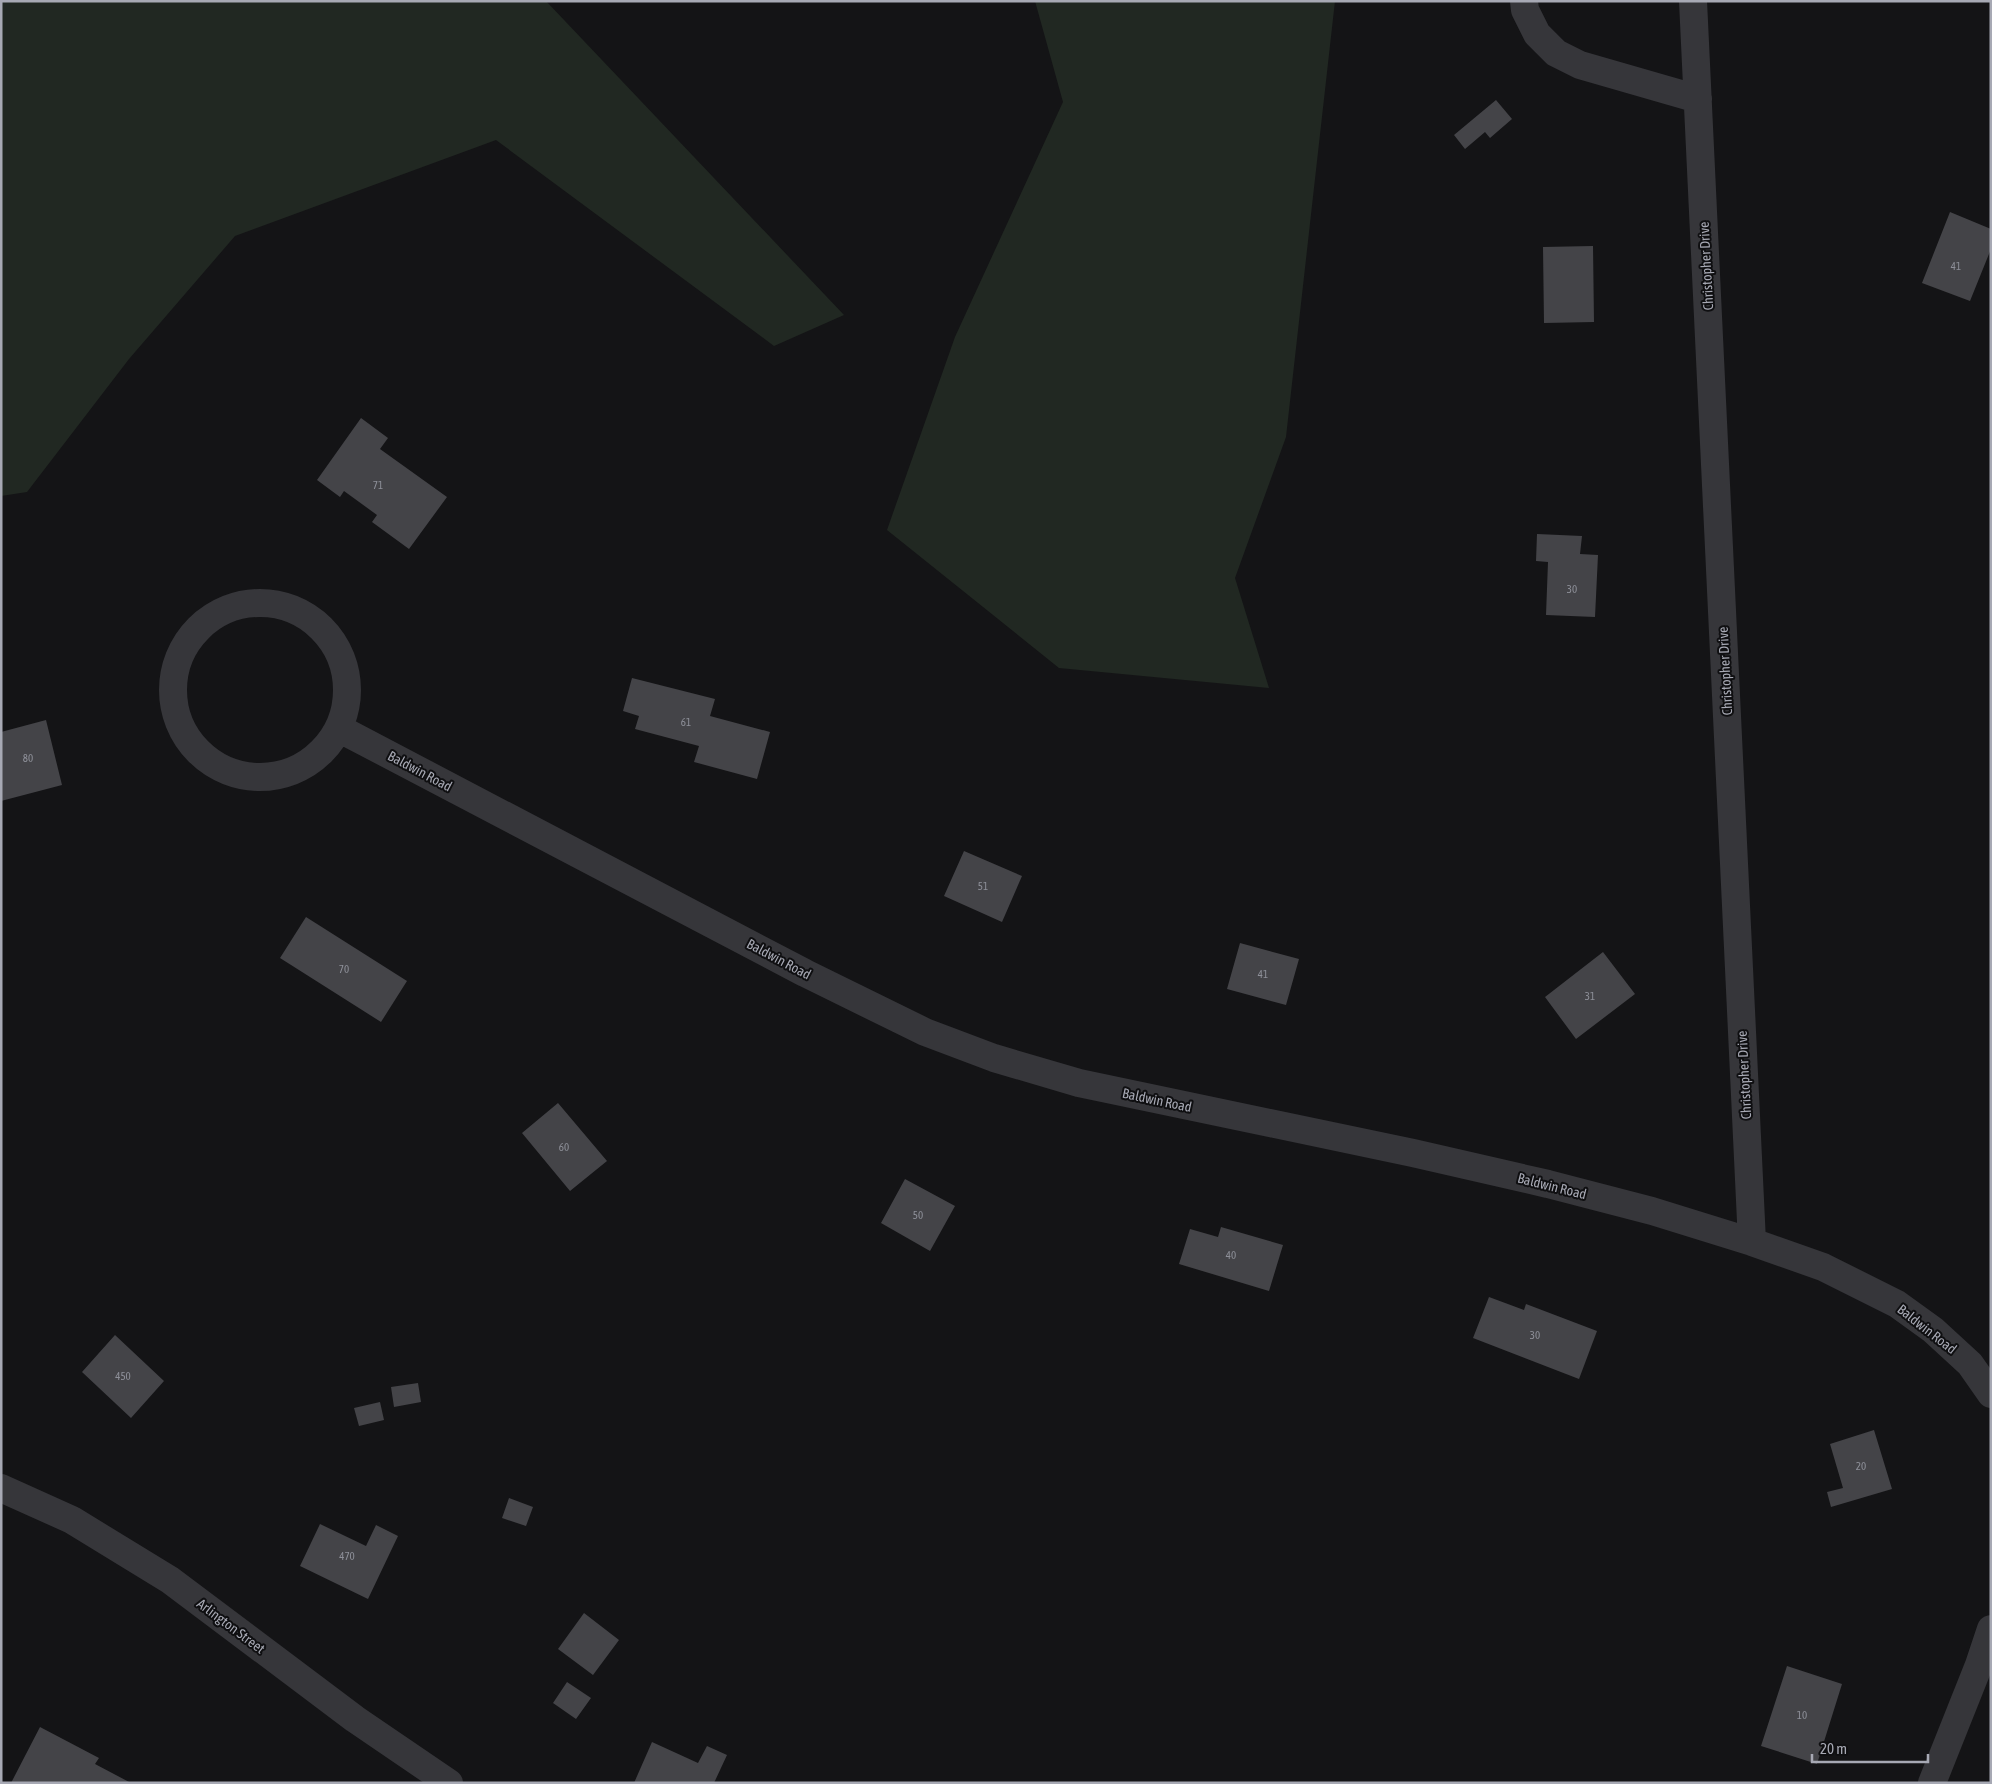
<svg xmlns="http://www.w3.org/2000/svg" width="1992" height="1784" font-family="'Asap Condensed',sans-serif">
	<style>
		.green { fill: #212822 }
		.building { fill: #444448 }
		.lines { fill: none; stroke-linecap: round; stroke-linejoin: round }
		.minor { stroke: #36363a; stroke-width: 28 }
		.labels { text-anchor: middle; stroke-width: 4; stroke-linejoin: round; paint-order: stroke }
		.number-label { font-size: 11px; fill: #8e9099 }
		.street-label { font-size: 14px; fill: #a7a9b4; stroke: #0f0f11 }
	</style>
	<rect width="100%" height="100%" fill="#141416"/>
	<path class="green" d="M1,1h545l298,314 -70,31 -278,-206 -261,96 -106,123 -102,133 -26,4z
		M1035,1h300l-49,436 -51,141 34,110 -210,-20 -172,-138 68,-193 108,-235z"/>
	<path class="building" d="M1496,100l16,19 -22,19 -5,-6 -20,17 -11,-14z
		M1950,212l41,17v20l-21,52 -48,-18z
		M1593,246l1,76 -50,1 -1,-76z
		M361,418l27,20 -8,11 67,48 -38,52 -37,-27 5,-7 -33,-24 -4,6 -23,-17z
		M1537,534l45,2 -2,18 18,1 -3,62 -49,-2 2,-53 -12,-1z
		M632,678l83,21 -5,17 60,16 -13,47 -63,-17 5,-16 -64,-17 4,-13 -16,-5z
		M46,720l16,65 -61,16v-69z
		M964,851l58,25 -20,46 -58,-26z
		M306,917l101,64 -26,41 -101,-64z
		M1240,943l59,16 -13,46 -59,-16z
		M1603,952l32,42 -59,45 -31,-42z
		M558,1103l49,58 -37,30 -48,-58z
		M905,1179l50,27 -25,45 -49,-28z
		M1221,1227l62,18 -14,46 -90,-27 11,-35 28,8z
		M1489,1297l35,13 2,-6 71,27 -18,48 -106,-41z
		M115,1335l49,46 -33,37 -49,-46z
		M418,1383l3,19 -27,5 -3,-20z
		M380,1402l4,18 -25,6 -5,-18z
		M1874,1430l18,59 -61,18 -4,-15 16,-4 -13,-44z
		M509,1498l24,9 -7,19 -24,-8z
		M320,1524l46,22 10,-21 22,11 -30,63 -68,-33z
		M584,1613l35,27 -26,35 -35,-26z
		M1787,1666l55,18 -25,80 -56,-18z
		M567,1682l24,16 -15,21 -23,-16z
		M40,1727l59,31 -4,6 36,19h-120z
		M652,1742l46,21 9,-17 20,9 -13,28h-80z"/>
	<g class="lines">
		<path class="minor" d="M1524,1l1,9 12,24 19,19 24,12 118,34
			M1693,1l59,1241
			M173 690a87 87 0 1 1 174 0a87 87 0 1 1-174 0Z
			M340,729l465,244 120,59 69,26 85,25 334,70 135,31 104,27 100,31 71,25 74,37 36,26 37,34 21,30
			M1,1488l71,32 98,60 185,139 94,64
			M1932,1783l47,-118 12,-36"/>
	</g>
	<g class="labels">
		<g class="number-label">
			<text x="1956" y="270">41</text>
			<text x="378" y="489">71</text>
			<text x="1572" y="593">30</text>
			<text x="686" y="726">61</text>
			<text x="28" y="762">80</text>
			<text x="983" y="890">51</text>
			<text x="344" y="973">70</text>
			<text x="1263" y="978">41</text>
			<text x="1590" y="1000">31</text>
			<text x="564" y="1151">60</text>
			<text x="918" y="1219">50</text>
			<text x="1231" y="1259">40</text>
			<text x="1535" y="1339">30</text>
			<text x="123" y="1380">450</text>
			<text x="1861" y="1470">20</text>
			<text x="347" y="1560">470</text>
			<text x="1802" y="1719">10</text>
		</g>
		<g class="street-label">
			<text transform="translate(1706 266) rotate(-93)" y="5">Christopher Drive</text>
			<text transform="translate(1725 671) rotate(-93)" y="5">Christopher Drive</text>
			<text transform="translate(420 771) rotate(28)" y="5">Baldwin Road</text>
			<text transform="translate(779 959) rotate(28)" y="5">Baldwin Road</text>
			<text transform="translate(1744 1075) rotate(-93)" y="5">Christopher Drive</text>
			<text transform="translate(1157 1100) rotate(12)" y="5">Baldwin Road</text>
			<text transform="translate(1552 1186) rotate(14)" y="5">Baldwin Road</text>
			<text transform="translate(1927 1329) rotate(38)" y="5">Baldwin Road</text>
			<text transform="translate(231 1626) rotate(37)" y="5">Arlington Street</text>
		</g>
	</g>
	<rect width="1992" height="1784" fill="none" stroke="#a7a9b4" stroke-width="5"/>
	<path d="M1812 1754v8h116v-8" fill="none" stroke="#a7a9b4" stroke-width="2.5"/>
	<text x="1820" y="1754" font-size="15" fill="#a7a9b4" stroke="#0f0f11" stroke-width="4" paint-order="stroke">20 m</text>
</svg>
